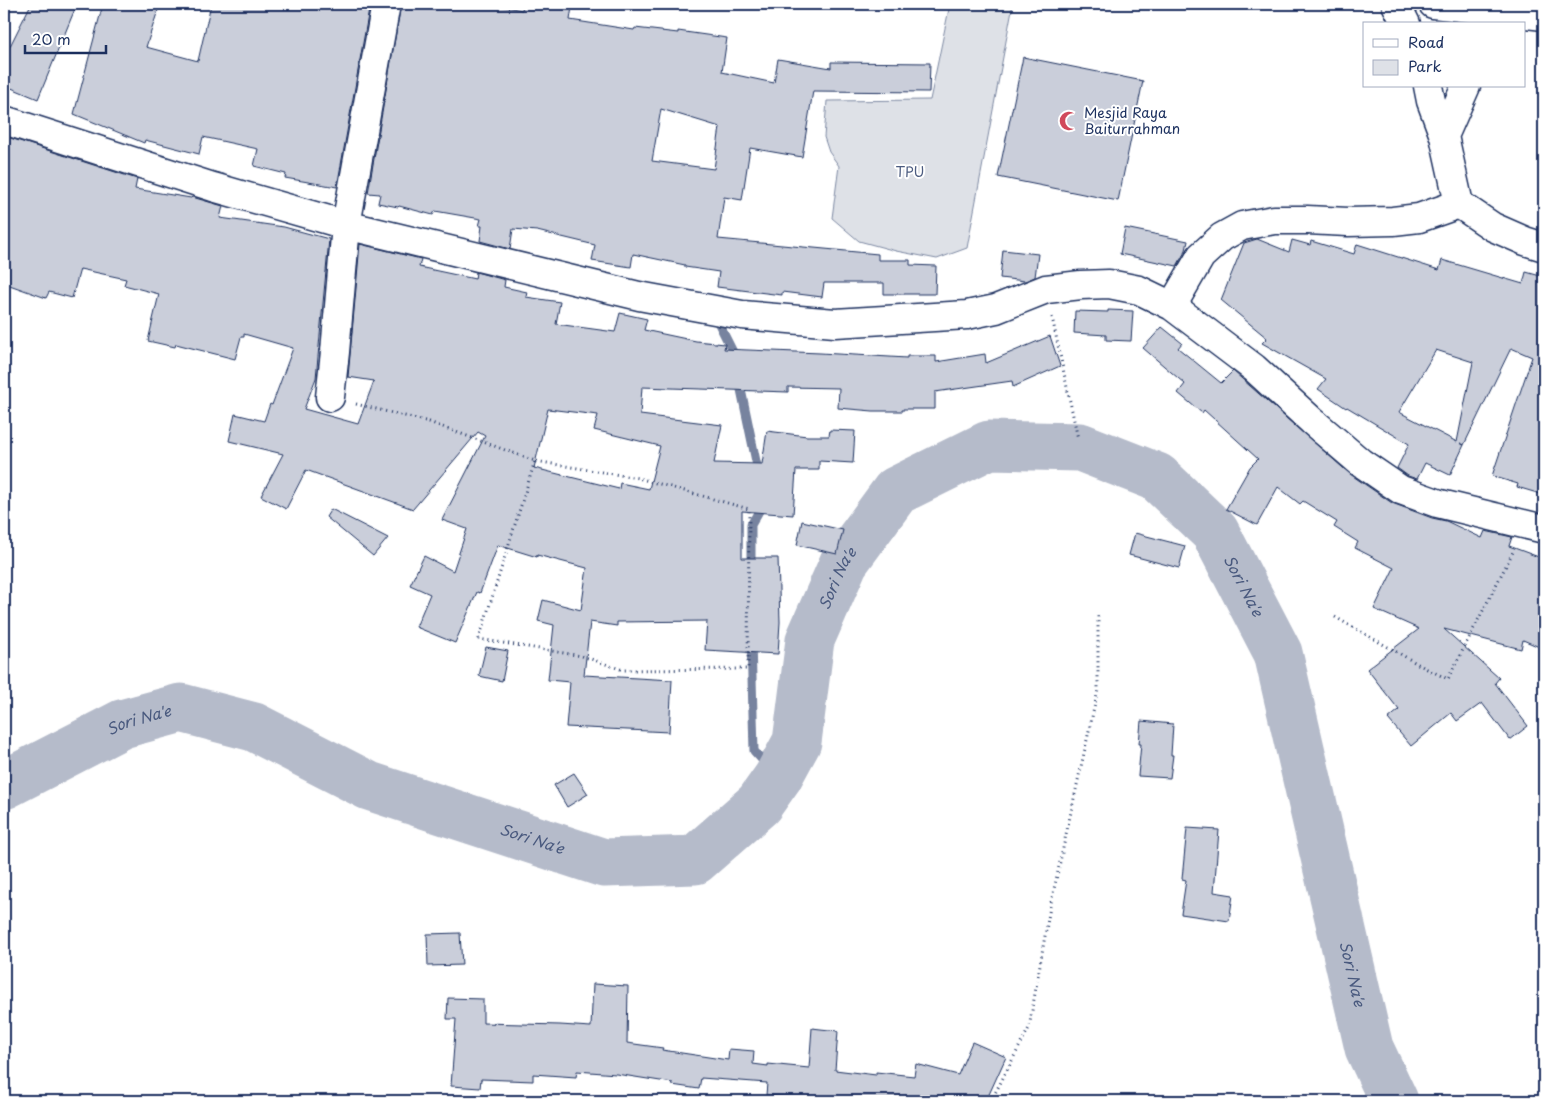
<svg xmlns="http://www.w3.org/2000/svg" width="1548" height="1105" font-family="'Playpen Sans',sans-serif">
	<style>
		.green { fill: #dee1e7; stroke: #7c88a2 }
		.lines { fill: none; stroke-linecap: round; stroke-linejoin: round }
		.stream { stroke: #77839f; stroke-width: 9 }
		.river { stroke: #b5bbca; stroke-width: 49 }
		.building { fill: #caceda; stroke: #1b2f5e; fill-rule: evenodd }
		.minor-casing { stroke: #1b2f5e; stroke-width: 31 }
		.major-casing { stroke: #1b2f5e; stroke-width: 31 }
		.highway-casing { stroke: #1b2f5e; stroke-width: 31 }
		.path { stroke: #1b2f5e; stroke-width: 3; stroke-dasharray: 1 4; stroke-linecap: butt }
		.minor { stroke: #fff; stroke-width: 28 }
		.major { stroke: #fff; stroke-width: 28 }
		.highway { stroke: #fff; stroke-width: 28 }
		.labels { text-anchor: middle; stroke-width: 4; stroke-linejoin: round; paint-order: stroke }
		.poi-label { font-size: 14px; fill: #1b2f5e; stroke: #fff; text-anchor: start }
		.park-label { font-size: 14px; fill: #4c5c80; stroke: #fff }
		.water-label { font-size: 15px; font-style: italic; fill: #49597e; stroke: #fff }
	</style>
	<rect width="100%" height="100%" fill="#fff"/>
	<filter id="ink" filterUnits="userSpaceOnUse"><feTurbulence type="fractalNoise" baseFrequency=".02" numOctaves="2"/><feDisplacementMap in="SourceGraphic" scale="10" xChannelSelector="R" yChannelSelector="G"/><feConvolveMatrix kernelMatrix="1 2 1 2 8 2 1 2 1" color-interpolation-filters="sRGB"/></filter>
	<g filter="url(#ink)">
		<path class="green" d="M950,4h63l-46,244 -30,11 -41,-8 -37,-10 -27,-23 7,-52 -10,-14 -5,-15 3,-36 103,-1z"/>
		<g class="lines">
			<path class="stream" d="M715,316l22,44
				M739,380l18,86 1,9
				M751,570v-45l8,-14v-8
				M751,641l3,110 24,26"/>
			<path class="river" id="s1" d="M4,785l118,-61 59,-16 73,19 115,59 235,77 91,-3 64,-56 19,-27 19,-35 13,-102 34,-78 52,-71 93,-46 91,2 77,30 58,55 63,121 91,395 25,53"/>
		</g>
		<path class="building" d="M31,4h46l-39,95 -34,-14v-27z
			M103,4h57l-14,43 52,14 13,-57h159l-33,183 -52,-9 1,-4 -32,-8 4,-17 -55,-12 -4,17 -54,-14 -1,3 -70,-29z
			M401,4h89l32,6 1,-6h27l22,3 -2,13 64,10 1,-2 43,5v-2l49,7 -5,34 52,11 4,-24 53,9v-6l99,1 -1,29 -116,-1 -11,66 -52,-9 -8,52 -18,-3 -6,42 160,15v6h32v5l26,1 -1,28h-51v-11h-60l-2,14 -40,-5v3l-65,-8 2,-15 -34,-5v-2l-52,-11 -2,13 -39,-6 3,-16 -58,-14 -24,-2 -3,20 -30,-8 2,-15h-3l2,-7 -46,-8 -2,4 -34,-9 -1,1 -20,-4 2,-9 -12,-1zM661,109l59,18 -6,42 -62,-8z
			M1023,57l120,24 -25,120 -120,-24z
			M4,136l133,43 -2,10 56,9 1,-1 31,9 -3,12 64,9 45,12 -13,139 -12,31 54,15 16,-43 -26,-4 12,-133 61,15 -2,8 56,12 1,-7 29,8 -1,7 23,5 -1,5 34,5 -4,22 59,8 5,-19 27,6 -3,11 52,11 29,3 -1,5 96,4 87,5v-2h29v6l49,-8 1,9 64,-27 10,30 -47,21 -1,-6 -77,11v17h-32v2h-30l-35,-3 1,-20 -51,-1v5l-146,-5 -2,28 82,10 -8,38 48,1 5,-33 40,5h22l1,-6 25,1 -2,32 -34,-2v9h-23l-3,45 -51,-4v47h36l2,64 -2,32 -73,-4 2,-29 -90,1v4l-27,-4 -6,53 88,5 -3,52 -103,-5 4,-45 -22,-2 6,-55 -16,-4 5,-21 38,10 6,-42 -50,-13v2l-39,-12 -18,48 -3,-1 -22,51 -39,-16 14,-33 -20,-9 14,-29 29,15 14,-42 -25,-9 43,-84 -7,-4 -65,77 -107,-39 -20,39 -25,-13 22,-42 -54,-13 6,-27 29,7 6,-17 2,1 21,-57 -49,-14v3h-3l-6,22 -59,-15 -1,3 -27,-6 11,-47 -35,-9 2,-6 -46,-10 -8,29 -23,-6 -3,6 -42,-15zM548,409l50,6 -4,15 66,16 -11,43 -29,-6 -1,6 -85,-21z
			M1125,228l63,13 -2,9 -9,16 -57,-12z
			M1257,239l32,13 3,-12 18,5 1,-4 43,13 3,-10 82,26 3,-10 81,24 3,-12 18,5v218l-27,-8 1,-3 -26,-8 40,-119 -21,-9 -47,97 -4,-2 4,2 -14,30 -25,-12 -8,16 -9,-3 -11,-8 12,-24 -62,-37 -1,1 -28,-19 8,-10 -64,-36 5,-5 -46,-38 23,-57zM1436,350l37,12 -16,80 -58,-30z
			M1003,250l35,4 -3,23 -10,4 -25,-3z
			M1108,310l25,1 -2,30 -25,-1v-5l-32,-2 1,-22 33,1z
			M1162,327l20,16 -4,5 43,35 12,-12 117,103 42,29 40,15 14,3 36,17 3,-7 27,6 -3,9 35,13v90l-21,-9 -2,9 -77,-20 55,49 -4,5 33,43 -18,14 -28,-37 -25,18 -6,-8 -40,33 -23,-27 11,-9 -32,-41 52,-40 -45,-20 20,-41 -39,-20 3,-6 -24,-15 3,-5 -34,-21 -3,3 -22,-17 -21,38 -31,-16 24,-42 8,-8 -54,-49 -2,3 -24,-20 7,-9 -42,-36z
			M331,509l57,29 -15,18 -47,-39z
			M802,521l41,9 -6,24 -40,-9z
			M1135,533l50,13 -6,22 -50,-13z
			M486,647l22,4 -6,30 -23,-5z
			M1141,721l32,3 -2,31h2l-3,23 -32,-2 3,-32h-2z
			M574,773l14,21 -21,13 -13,-22z
			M1187,828l32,2 -5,62 19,3 -4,26 -48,-7 5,-34 -4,-1z
			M460,933l2,32 -34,1 -1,-32z
			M593,984l35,2 -1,57 36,5 -1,2 66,10 1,-11 25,2 -1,13 15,2v-2l41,4 3,-40 26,3 -3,39 41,5v-3l38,4 2,-12 42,11 14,-33 34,15 -20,44h-158v-2l-62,-4 1,-12 -66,-5 -2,11 -27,-4 1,-2 -57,-9 -39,-3 -1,6 -43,-3v7l-52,-2 -1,9 -29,-2 5,-67h-9l1,-21 35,1v24l77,2 31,2z"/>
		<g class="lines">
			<defs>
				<path id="minor" d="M4,120l209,67 133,38 293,71 103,19 93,8 132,-8 29,-6 50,-20 35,-4 28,-1 30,6 33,16 82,62 58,53 48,41 41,28 36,13 107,26
					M1172,306l29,-50 21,-19 20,-11 32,-6h33l41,2 45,-1 26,-3 40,-14
					M330,397l5,-45 11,-127 40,-221"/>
				<path id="major" d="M1396,4l10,20
					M1428,86l3,15 13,35 15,68 34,23 32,14 19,6
					M1444,136l22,-50"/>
				<path id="highway" d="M1433,4l111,12"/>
			</defs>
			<use href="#minor" class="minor-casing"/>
			<use href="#major" class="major-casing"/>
			<use href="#highway" class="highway-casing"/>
			<path class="path" d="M1052,317l26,122
				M356,404l73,18 106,39 103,17 111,31 -1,160 -125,1 -41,-14 -103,-17 56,-178
				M1335,617l90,51 23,11 66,-129
				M991,1101l38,-73 21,-121 48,-217v-74"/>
			<use href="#minor" class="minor"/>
			<use href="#major" class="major"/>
			<use href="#highway" class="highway"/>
		</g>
	</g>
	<defs>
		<symbol id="mosque-bare" viewBox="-9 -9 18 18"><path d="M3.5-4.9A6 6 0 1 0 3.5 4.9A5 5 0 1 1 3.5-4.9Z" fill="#d1495b" stroke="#fff" stroke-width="2.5" paint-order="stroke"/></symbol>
	</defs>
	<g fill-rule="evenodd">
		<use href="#mosque-bare" x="1055" y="107" width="28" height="28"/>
	</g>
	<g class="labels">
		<g class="poi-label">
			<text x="1084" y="118">Mesjid Raya<tspan x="1084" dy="16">Baiturrahman</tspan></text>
		</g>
		<g class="park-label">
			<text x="910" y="177">TPU</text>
		</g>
		<g class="water-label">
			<text dy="5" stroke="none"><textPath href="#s1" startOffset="1065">Sori Na'e</textPath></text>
			<text dy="5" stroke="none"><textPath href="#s1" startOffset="1589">Sori Na'e</textPath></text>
			<text dy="5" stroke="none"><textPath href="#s1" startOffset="150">Sori Na'e</textPath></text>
			<text dy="5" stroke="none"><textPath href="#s1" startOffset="570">Sori Na'e</textPath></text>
			<text dy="5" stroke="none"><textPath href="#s1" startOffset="1994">Sori Na'e</textPath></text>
		</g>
	</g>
	<rect width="1548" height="1105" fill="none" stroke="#fff" stroke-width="20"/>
	<rect x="10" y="10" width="1528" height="1085" fill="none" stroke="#1b2f5e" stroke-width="2" filter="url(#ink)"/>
	<rect x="1363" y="22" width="162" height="65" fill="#ffffff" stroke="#a4acbf"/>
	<rect x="1373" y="39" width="25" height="8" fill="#ffffff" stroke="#a4acbf"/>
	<text x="1408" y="48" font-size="15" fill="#1b2f5e">Road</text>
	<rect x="1373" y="60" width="25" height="15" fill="#dee1e7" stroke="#a4acbf"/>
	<text x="1408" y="72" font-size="15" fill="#1b2f5e">Park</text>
	<path d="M25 45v8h81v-8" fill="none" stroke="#1b2f5e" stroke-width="2.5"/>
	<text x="32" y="45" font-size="15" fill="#1b2f5e" stroke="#ffffff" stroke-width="4" paint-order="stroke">20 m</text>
</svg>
